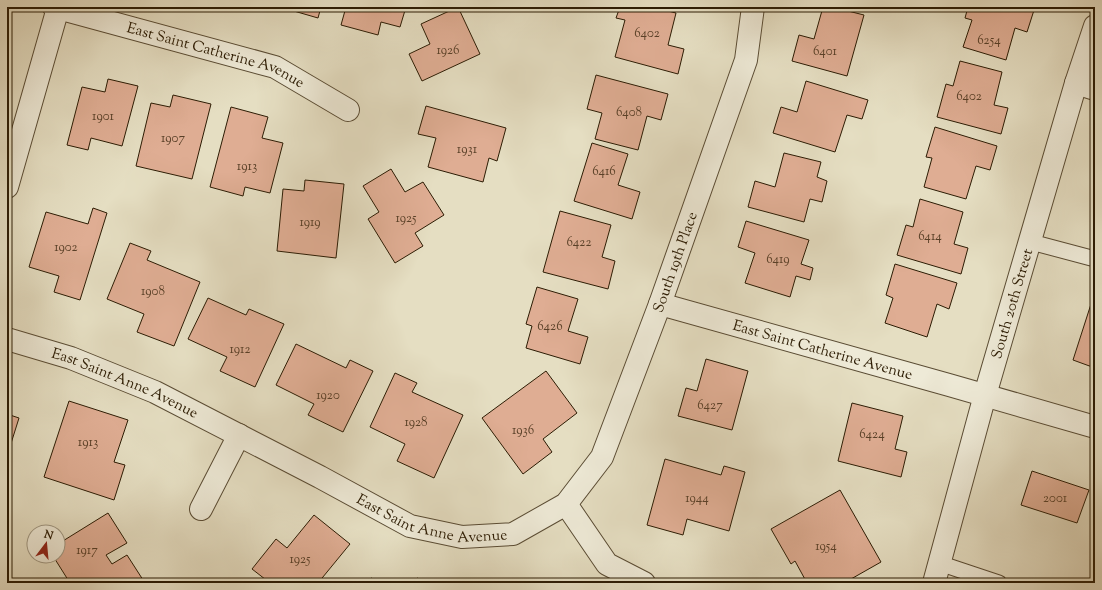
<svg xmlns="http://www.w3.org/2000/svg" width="1102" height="590" font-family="'Sorts Mill Goudy',serif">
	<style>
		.building { fill: #dfad93; stroke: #2c1c04 }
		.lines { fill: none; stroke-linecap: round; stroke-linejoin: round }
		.service-casing { stroke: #5a4c34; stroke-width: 17 }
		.minor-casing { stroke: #5a4c34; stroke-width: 24 }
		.service { stroke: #eeead7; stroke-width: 15 }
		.minor { stroke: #eeead7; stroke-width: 22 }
		.labels { text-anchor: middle; stroke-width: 3; stroke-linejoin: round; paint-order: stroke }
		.number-label { font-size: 13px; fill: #594028 }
		.street-label { font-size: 15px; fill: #2c1c04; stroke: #eeead7 }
	</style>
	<rect width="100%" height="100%" fill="#e5dec2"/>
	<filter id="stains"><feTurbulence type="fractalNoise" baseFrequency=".005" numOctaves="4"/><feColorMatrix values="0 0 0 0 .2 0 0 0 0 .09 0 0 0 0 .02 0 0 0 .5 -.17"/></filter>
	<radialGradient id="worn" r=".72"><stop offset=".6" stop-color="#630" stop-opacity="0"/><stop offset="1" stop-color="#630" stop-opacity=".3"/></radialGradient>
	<path class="building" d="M280,7h41l-3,11z
		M346,7h60l-6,20 -19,-5 -3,13 -37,-10z
		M458,7l22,47 -58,27 -13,-27 21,-10 -9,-20z
		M620,7h32l24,6 -8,32 16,4 -6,25 -63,-17 10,-37 -9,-2z
		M823,7h9l32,8 -17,61 -55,-15 7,-26 15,4z
		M968,7h67l-8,25 -12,-4 -9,32 -43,-13 9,-27 -7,-2z
		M960,61l42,11 -8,33 14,3 -7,26 -64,-17 9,-33 7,2z
		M596,75l72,19 -7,26 -14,-4 -9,34 -43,-11 7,-26 -15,-4z
		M108,79l30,7 -16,60 -31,-8 -3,12 -21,-5 15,-58 23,5z
		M806,81l62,19 -6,19 -15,-4 -12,37 -62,-19 8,-26 16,5z
		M173,95l38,9 -19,75 -56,-13 15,-63 19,4z
		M426,106l80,22 -9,33 -8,-3 -6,24 -55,-15 8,-29 -18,-4z
		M231,107l37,10 -6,21 21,5 -13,50 -25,-6 -2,9 -33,-9z
		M935,127l62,19 -7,24 -14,-4 -10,33 -42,-12 8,-29 -6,-1z
		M592,143l36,11 -10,31 22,7 -8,27 -58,-18z
		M784,153l37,9 -4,15 10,4 -5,21 -12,-3 -6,23 -56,-15 7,-26 20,6z
		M391,169l14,23 18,-10 21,33 -29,18 8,13 -28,17 -27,-44 11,-7 -16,-26z
		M305,180l39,4 -8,74 -59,-7 6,-62 21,2z
		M920,199l43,13 -9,32 14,4 -7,26 -64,-19 9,-30 7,2z
		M93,208l14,5 -27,87 -26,-8 5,-16 -30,-9 17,-55 42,12z
		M560,211l51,14 -9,32 13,4 -7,28 -65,-17z
		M746,221l63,19 -8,24 12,4 -3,12 -14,-4 -6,21 -45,-14 10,-30 -17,-6z
		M130,243l21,8 -4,9 53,22 -26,64 -37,-14 7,-18 -37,-15z
		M895,264l62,19 -8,26 -12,-5 -10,33 -42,-14 8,-25 -7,-3z
		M537,287l41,12 -10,32 20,6 -8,27 -54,-16 6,-22 -6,-2z
		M208,298l38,17 3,-6 35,15 -29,63 -35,-16 7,-14 -39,-18z
		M1091,304l4,2v62l-22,-8z
		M296,344l50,24 4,-8 23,11 -30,61 -35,-17 6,-11 -38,-19z
		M706,359l42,12 -16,59 -54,-14 8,-28 11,3z
		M546,371l31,42 -34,26 9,13 -29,22 -41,-56z
		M395,373l22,10 -5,9 51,23 -29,63 -37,-17 8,-17 -35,-17z
		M69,401l59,19 -14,42 11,3 -11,35 -70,-23z
		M852,403l51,13 -8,33 12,3 -6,25 -63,-16z
		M7,414l12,4 -11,35h-1z
		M665,459l56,16 3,-9 21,6 -16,59 -42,-12 -4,16 -36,-10z
		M1032,471l57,19 -12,33 -56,-18z
		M840,490l41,72 -37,21h-37l-12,-22 -4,3 -20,-35z
		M108,513l19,30 -21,12 6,9 15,-9 18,28h-75l-17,-27h5v-12z
		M314,515l36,29 -32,39h-48l-18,-14 24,-30 11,9z
		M371,578l15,5h-17z
		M417,578l14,5h-15z"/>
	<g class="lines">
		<defs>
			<path id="service" d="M1031,242l64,17
				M939,563l60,20"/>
			<g id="minor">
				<path id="s1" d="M54,7l221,60 73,43"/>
				<path d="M1076,83l19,6"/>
				<path d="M7,187l51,-179"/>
				<path id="s2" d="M660,304l289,81 146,42"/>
				<path id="s3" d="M7,339l64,19 84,34 165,85 90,49 52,11 51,-3 53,-30 36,-47 58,-153 86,-244 7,-53"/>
				<path d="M566,504l41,60 37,19"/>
				<path d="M201,509l38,-74"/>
				<path id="s4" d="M934,583l51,-188 91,-312 19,-57"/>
			</g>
		</defs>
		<use href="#service" class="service-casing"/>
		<use href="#minor" class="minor-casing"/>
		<use href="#service" class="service"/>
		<use href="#minor" class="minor"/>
	</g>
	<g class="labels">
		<g class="number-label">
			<text x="647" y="37">6402</text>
			<text x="989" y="44">6254</text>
			<text x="448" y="54">1926</text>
			<text x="825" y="55">6401</text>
			<text x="969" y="100">6402</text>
			<text x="629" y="116">6408</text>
			<text x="103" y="120">1901</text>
			<text x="173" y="142">1907</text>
			<text x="467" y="153">1931</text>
			<text x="247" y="170">1913</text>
			<text x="604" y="175">6416</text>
			<text x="406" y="222">1925</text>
			<text x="310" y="226">1919</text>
			<text x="930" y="240">6414</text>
			<text x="579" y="246">6422</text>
			<text x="66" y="251">1902</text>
			<text x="778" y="263">6419</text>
			<text x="153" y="295">1908</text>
			<text x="550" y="330">6426</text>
			<text x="240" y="353">1912</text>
			<text x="328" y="399">1920</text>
			<text x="710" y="409">6427</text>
			<text x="416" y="426">1928</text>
			<text x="523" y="434">1936</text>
			<text x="872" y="438">6424</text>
			<text x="88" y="446">1913</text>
			<text x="697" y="502">1944</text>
			<text x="1055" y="502">2001</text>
			<text x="826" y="550">1954</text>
			<text x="87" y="554">1917</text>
			<text x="300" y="563">1925</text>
		</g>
		<g class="street-label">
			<text dy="5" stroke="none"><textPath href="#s1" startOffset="169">East Saint Catherine Avenue</textPath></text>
			<text dy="5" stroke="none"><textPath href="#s3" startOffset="878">South 19th Place</textPath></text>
			<text dy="5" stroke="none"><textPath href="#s4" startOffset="290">South 20th Street</textPath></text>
			<text dy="5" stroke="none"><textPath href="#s2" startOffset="169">East Saint Catherine Avenue</textPath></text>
			<text dy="5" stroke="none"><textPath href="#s3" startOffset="126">East Saint Anne Avenue</textPath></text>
			<text dy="5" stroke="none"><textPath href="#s3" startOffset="465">East Saint Anne Avenue</textPath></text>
		</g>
	</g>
	<rect width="1102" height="590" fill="none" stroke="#e5dec2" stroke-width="24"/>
	<rect x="8" y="8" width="1086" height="574" fill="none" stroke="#2c1c04" stroke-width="2"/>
	<rect x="12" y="12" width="1078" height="566" fill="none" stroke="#2c1c04"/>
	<g transform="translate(46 544) rotate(16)"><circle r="19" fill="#eeead7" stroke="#a09883"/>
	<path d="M0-3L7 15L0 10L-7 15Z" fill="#8f2418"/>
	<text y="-6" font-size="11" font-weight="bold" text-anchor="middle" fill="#2c1c04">N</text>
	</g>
	<rect width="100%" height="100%" filter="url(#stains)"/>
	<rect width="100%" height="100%" fill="url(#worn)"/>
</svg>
